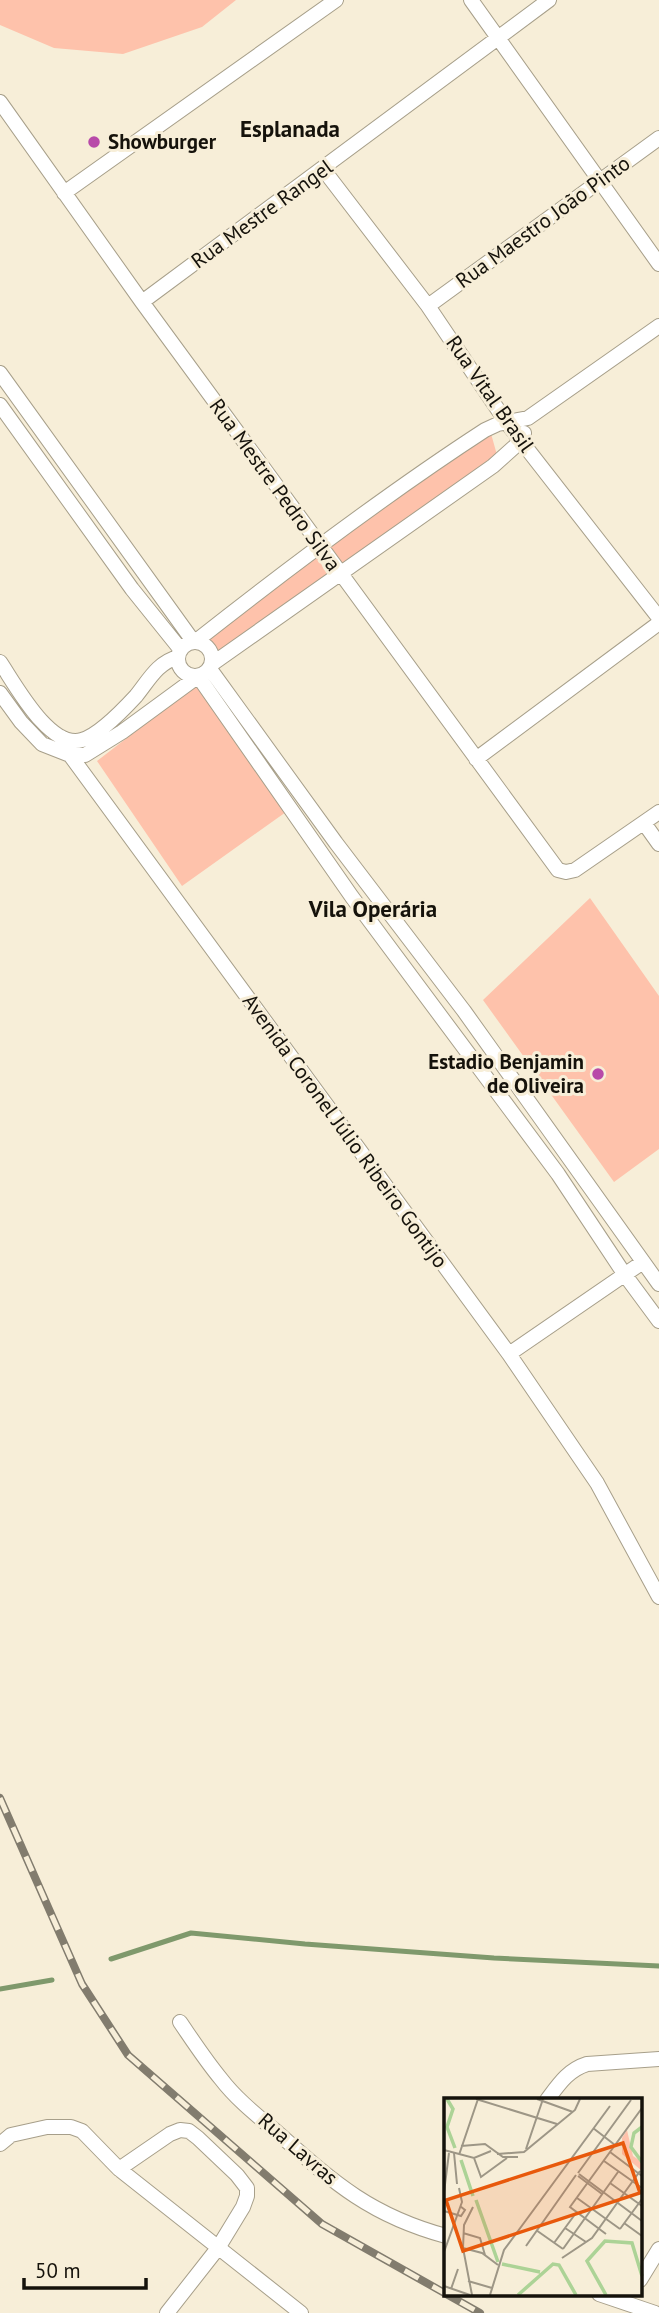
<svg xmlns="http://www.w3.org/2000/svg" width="659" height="2313" font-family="'PT Sans',sans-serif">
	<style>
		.green { fill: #fec2ab }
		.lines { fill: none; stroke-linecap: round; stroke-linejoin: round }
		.stream { stroke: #7f996c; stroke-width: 5 }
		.street-casing { stroke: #a79f8a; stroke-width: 16 }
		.street { stroke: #fff; stroke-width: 14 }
		.rail-casing { stroke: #827c6e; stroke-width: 8 }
		.rail { stroke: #f7eed8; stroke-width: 5; stroke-dasharray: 16; stroke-linecap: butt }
		.poi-dot { fill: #b84aa9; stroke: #f7eed8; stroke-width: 2.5 }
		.labels { text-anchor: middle; stroke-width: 6; stroke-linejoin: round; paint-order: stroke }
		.poi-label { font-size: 21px; font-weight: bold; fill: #15120b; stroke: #f7eed8; text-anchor: start }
		.street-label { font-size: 21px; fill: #15120b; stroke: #f7eed8 }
		.neighbourhood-label { font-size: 23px; font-weight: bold; fill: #15120b; stroke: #f7eed8 }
		.inset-river { fill: none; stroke: #acd396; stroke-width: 3.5 }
		.inset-road { fill: none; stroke: #9d9686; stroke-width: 2 }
		.view { fill: #e8590c; fill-opacity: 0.15; stroke: #e8590c; stroke-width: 3.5 }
		.inset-edge { fill: none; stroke: #15120b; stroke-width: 3.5 }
	</style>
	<rect width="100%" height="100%" fill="#f7eed8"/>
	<path class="green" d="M0,0h236l-34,27 -79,27 -69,-6 -54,-23z
		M490,430l7,25 -157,112 -15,-23z
		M316,555l12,21 -108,77 -15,-16z
		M197,684l89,128 -104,74 -85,-125z
		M590,898l69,98v153l-45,33 -131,-182z"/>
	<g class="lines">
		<path class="stream" d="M111,1959l80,-26 114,11 189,14 165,8
			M0,1989l52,-9"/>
		<defs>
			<path id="street" d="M471,0l188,264
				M0,102l142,200 416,568 8,2 9,-2 84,-58
				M323,169l105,137 79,117 152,195
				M64,193l272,-193
				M142,302l407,-302
				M428,306l231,-168
				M0,373l193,268
				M0,405l132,184 49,61
				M196,641c94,-74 189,-146 289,-211l13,-6 30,-6 131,-92
				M178 659a17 17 0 1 1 34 0a17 17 0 1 1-34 0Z
				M0,662c15,22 50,88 82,78 17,-5 42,-31 54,-44 13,-16 21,-33 42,-39
				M212,664l281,-198 29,-26 2,-7
				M210,669l126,174 128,168 195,273
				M198,676l154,221 206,277 67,101 34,46
				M0,693l21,29 21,22 28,11h15l37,-23 75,-55
				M61,737l9,18 439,599 88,129 62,114
				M476,759l183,-136
				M644,823l15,21
				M509,1354l134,-92
				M180,2022c13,19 26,39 41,57 16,21 38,38 58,55 56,50 93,82 167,102
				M547,2100c12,-16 21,-30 40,-36l72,-5
				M0,2144l11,-9 36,-8h24l11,4 37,38 182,144
				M119,2169l51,-35 10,-4 9,1 9,7 39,37 10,13v8l-4,11 -25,41 -51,65
				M640,2280l19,-31
				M599,2294l56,19"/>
		</defs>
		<use href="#street" class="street-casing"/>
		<use href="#street" class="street"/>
		<defs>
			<path id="rail" d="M0,1798l82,186 46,71 194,169 158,89"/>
		</defs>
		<use href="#rail" class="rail-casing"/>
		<use href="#rail" class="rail"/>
	</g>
	<g class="poi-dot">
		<circle cx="94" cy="142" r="7"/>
		<circle cx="598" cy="1074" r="7"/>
	</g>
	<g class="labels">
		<g class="poi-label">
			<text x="108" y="149">Showburger</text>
			<text x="584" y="1069" text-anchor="end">Estadio Benjamin<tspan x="584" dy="24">de Oliveira</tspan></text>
		</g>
		<g class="street-label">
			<text transform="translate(262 214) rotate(-36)" y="7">Rua Mestre Rangel</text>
			<text transform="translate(543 222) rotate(-36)" y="7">Rua Maestro João Pinto</text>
			<text transform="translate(490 394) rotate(55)" y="7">Rua Vital Brasil</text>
			<text transform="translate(275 485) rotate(54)" y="7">Rua Mestre Pedro Silva</text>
			<text transform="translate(345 1131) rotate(54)" y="7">Avenida Coronel Júlio Ribeiro Gontijo</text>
			<text transform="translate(298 2149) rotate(41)" y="7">Rua Lavras</text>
		</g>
		<g class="neighbourhood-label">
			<text x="290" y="137">Esplanada</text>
			<text x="373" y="917">Vila Operária</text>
		</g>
	</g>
	<g transform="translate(444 2098)">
		<rect width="198" height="198" fill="#f7eed8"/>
		<path d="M183,32l6,26 9,6v9l-20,-17v-16z" fill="#fec2ab"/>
		<path class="inset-river" d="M3,1l6,10 -6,18 8,21M198,29l-8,6 -3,14 11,15M17,62l12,36M32,102l22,62M58,166l38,8M74,197l35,-31 6,1 17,30M162,197l-19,-34 18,-20 27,2 10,33"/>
		<path class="inset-road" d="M32,1l81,25M93,1l36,13M149,30l22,17M17,48l24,-2 18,13h15M82,51l17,-50M0,52l30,8 17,-7M166,54l32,24M10,55l3,31M53,56l27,-2 51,-42 5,-11M15,57l19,-56M30,60l7,19 26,-19M160,63l38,27M134,75l53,-73M135,76l63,47M134,78l24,18M166,85l32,23M0,94l5,-39M133,100l43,31M0,113l17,5 4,-6 -5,-4M180,125l18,13M121,130l21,14M176,131l22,-30M92,132l27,19M19,135l17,5 5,17M162,136l-36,-27 72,-99M110,145l22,-30M82,148l50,-71M19,150l19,5 16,12M119,151l55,-77M0,154l18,-50 -3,-14M118,160l30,-20 48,-67M24,183l24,7M0,188l26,9M7,191l7,-20M28,197l-9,-47 1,-23 9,-18M46,197l14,-45 106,-144"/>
		<path class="view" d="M179,45l17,50 -177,58 -17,-51z"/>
		<rect width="198" height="198" class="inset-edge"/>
	</g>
	<path d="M24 2278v10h122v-10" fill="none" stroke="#15120b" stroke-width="3.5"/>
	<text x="35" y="2278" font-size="21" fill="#15120b" stroke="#f7eed8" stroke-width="5" paint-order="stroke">50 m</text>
</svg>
